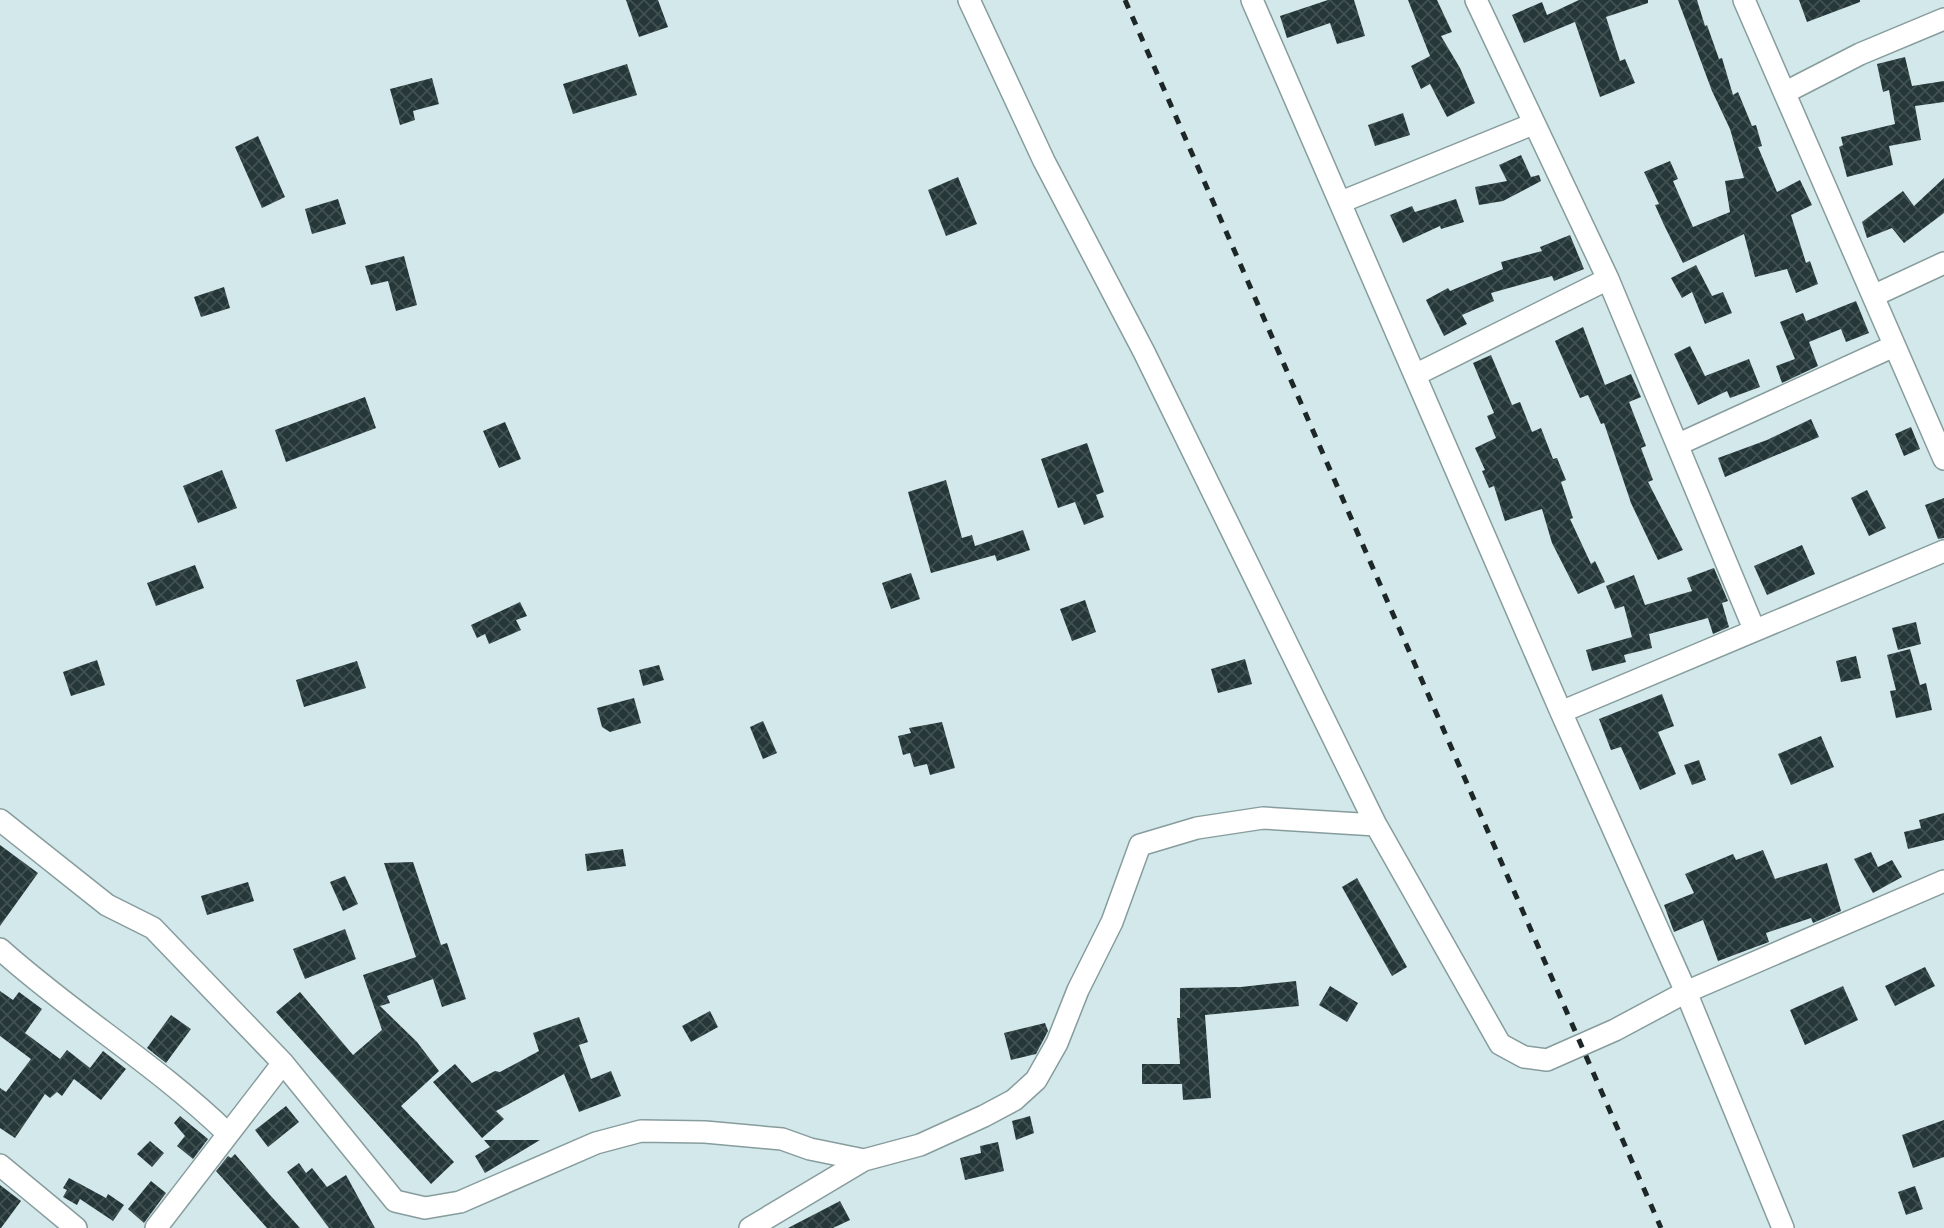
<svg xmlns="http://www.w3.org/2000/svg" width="1944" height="1228" font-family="'PT Sans',sans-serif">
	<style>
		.building { fill: url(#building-cross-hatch) }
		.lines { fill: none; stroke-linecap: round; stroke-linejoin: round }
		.street-casing { stroke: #879c9d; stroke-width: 24 }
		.street { stroke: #fff; stroke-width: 21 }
		.rail { stroke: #1d2727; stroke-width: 5; stroke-dasharray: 9 9; stroke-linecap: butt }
	</style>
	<defs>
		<pattern id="building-cross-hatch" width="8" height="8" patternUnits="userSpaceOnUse" patternTransform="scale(1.75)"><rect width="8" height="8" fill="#253738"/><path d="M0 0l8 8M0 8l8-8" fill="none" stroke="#425151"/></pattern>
	</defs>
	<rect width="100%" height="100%" fill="#d3e8ea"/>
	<path class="building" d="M626,0h32l10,27 -29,10z
		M1328,0h26l11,36 -28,8 -7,-21 -43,15 -7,-22z
		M1408,0h29l15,32 -11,4 19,32 15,35 -28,14 -17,-33 -9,5 -10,-23 19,-10z
		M1579,0h69v3l-42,14 14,44 5,-2 10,24 -35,14 -25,-75 -51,21 -12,-28 30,-13 5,13z
		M1678,0h19l8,26 2,-1 12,34 3,-1 11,37 5,-3 14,34 4,-1 6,21 -4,1 19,45 23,-12 12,25 -21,10 15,48 4,-2 8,23 -22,9 -9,-24 -32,8 -11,-43 -61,29 -19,-38 -9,-20 4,-1 -15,-32 26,-11 8,18 -5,2 20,46 37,-15 -5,-31 19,-3 -14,-49 -18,-38z
		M1799,0h61v2l-53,20z
		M1905,57l7,29 32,-5v21l-29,4 6,34 -32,6 4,19 -46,12 -8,-30 4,-2 -2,-8 54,-13 -6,-34 -6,2 -6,-28z
		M627,64l10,31 -64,19 -10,-30z
		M432,78l7,26 -26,7 2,9 -15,5 -10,-36z
		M1403,113l7,22 -35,11 -7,-21z
		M258,136l27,61 -23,11 -27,-61z
		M1521,155l10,22 8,-2 2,6 -38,20 -24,4 -4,-18 32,-6 -8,-16z
		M958,177l19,47 -31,12 -18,-46z
		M1944,178v35l-40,30 -12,-15 -25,10 -5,-16 41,-31 11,15z
		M338,199l8,25 -34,10 -7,-25z
		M1456,199l8,23 -23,7 -1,-3 -37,17 -13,-28 22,-9 3,6z
		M1570,235l14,34 -30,12 -2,-5 -61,17 3,8 -32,14 5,9 -23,12 -18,-36 22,-12 2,3 53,-22 -2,-7 41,-11 -2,-4z
		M404,256l13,49 -21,6 -8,-30 -17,4 -6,-19z
		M1696,265l16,31 11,-4 9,21 -27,11 -13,-32 -10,6 -11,-20z
		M224,287l6,21 -29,9 -7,-20z
		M1856,301l13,32 -23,9 -5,-13 -32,13 9,24 -36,17 -6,-17 19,-7 -15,-37 23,-9 3,8z
		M1583,327l22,58 26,-11 10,23 -12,5 17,44 -5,2 12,32 -5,2 35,68 -25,10 -27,-57 -27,-80 -3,1 -13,-29 -8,3 -25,-57z
		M1690,346l15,30 44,-17 11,28 -30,11 -3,-7 -29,14 -24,-51z
		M1491,355l21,50 8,-3 12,30 9,-4 12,31 4,-1 9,22 -5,2 12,36 -3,1 21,45 4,-3 10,21 -27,12 -26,-51 -10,-34 -37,12 -11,-35 -5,2 -7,-17 3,-1 -10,-22 21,-10 -9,-22 7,-3 -21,-50z
		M365,397l11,31 -90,34 -11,-32z
		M1811,419l8,18 -94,40 -7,-19 49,-18z
		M505,422l16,37 -22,9 -16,-37z
		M1911,427l9,22 -16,7 -9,-22z
		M1087,443l17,49 -8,3 8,22 -20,8 -9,-23 -17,6 -17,-49z
		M222,470l15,38 -39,15 -15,-37z
		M946,480l16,58 10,-3 3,11 48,-16 7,20 -33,11 -2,-6 -64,18 -23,-81z
		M1867,490l19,38 -17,8 -18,-38z
		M1944,498v40l-6,1 -13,-34z
		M1802,545l13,29 -48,21 -13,-29z
		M195,565l9,23 -48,18 -9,-23z
		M1714,568l14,33 -6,2 7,24 -16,7 -5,-16 -59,16 3,14 -28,7 2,7 -34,9 -6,-21 46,-13 -8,-31 -9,3 -9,-23 28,-11 11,30 47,-14 -5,-13z
		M911,573l9,26 -29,10 -9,-26z
		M1085,600l11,32 -24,9 -12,-32z
		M520,602l7,14 -11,4 5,10 -32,14 -4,-10 -8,4 -6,-13z
		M1916,622l5,22 -23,6 -6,-22z
		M1910,649l10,36 6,-2 6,27 -36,8 -6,-27 6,-1 -9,-35z
		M1856,656l5,22 -20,4 -5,-21z
		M1245,659l7,25 -34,9 -7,-24z
		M97,660l8,25 -34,11 -8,-24z
		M357,661l9,27 -62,19 -8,-27z
		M659,665l5,15 -21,6 -4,-16z
		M1662,694l12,32 -16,6 18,42 -36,16 -19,-43 -10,3 -12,-31z
		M634,698l7,25 -31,9 -8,-5 -5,-19z
		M763,721l14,32 -14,6 -13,-32z
		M942,722l13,46 -25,7 -3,-11 -13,3 -4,-14 -7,2 -5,-19 13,-3 -2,-5z
		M1821,736l13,31 -43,18 -13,-31z
		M1699,760l7,20 -14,5 -8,-20z
		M1944,813v27l-36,9 -4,-17 17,-4 -2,-8z
		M0,845l38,28 -38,53z
		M623,849l3,17 -39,5 -2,-17z
		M1763,850l12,29 52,-16 14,48 -28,12 -2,-5 -45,15 3,9 -51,19 -15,-41 -29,12 -10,-27 30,-12 -9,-19 48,-20 3,6z
		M1871,852l7,15 14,-7 10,17 -29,16 -19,-34z
		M413,862l28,83 6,-2 19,56 -24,8 -9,-28 -46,17 3,7 -10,3 37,36 22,29 -38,35 53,56 -23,22 -155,-172 24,-20 53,63 29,-25 -19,-55 53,-18 -32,-94z
		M345,876l13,28 -15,7 -13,-29z
		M1357,878l50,89 -15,9 -50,-89z
		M248,882l6,19 -47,14 -6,-19z
		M345,929l11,30 -51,20 -12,-30z
		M1925,967l10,19 -40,20 -10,-20z
		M1296,981l3,25 -94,9 6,83 -28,2 -1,-16h-40v-20h38l-3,-46h3v-30l61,-1z
		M1330,986l28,17 -11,19 -28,-17z
		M1843,986l15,34 -53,25 -15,-35z
		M0,991l13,9 6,-8 23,17 -17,24 35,26 7,-9 23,18 13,-17 23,18 -25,31 -27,-21 -12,17 -5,-4 -7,6 -5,-4 -30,44 -15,-10v-40l6,4 25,-33 -31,-23z
		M710,1011l8,16 -27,15 -9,-16z
		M171,1015l20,14 -25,34 -19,-15z
		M579,1017l9,25 -9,3 12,34 20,-8 10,25 -42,16 -15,-38 -68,37 8,8 -22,19 -49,-56 22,-18 17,19 23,-12 5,1 39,-21 -6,-18z
		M1045,1023l3,8 -12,23 -25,6 -7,-27z
		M286,1106l13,16 -31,25 -13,-17z
		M180,1116l28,23 -15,20 -16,-13 8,-10 -11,-13z
		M1030,1116l4,17 -18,7 -4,-19z
		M1944,1120v37l-31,11 -11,-33z
		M484,1140h56l-55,33 -10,-17 15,-9z
		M150,1141l14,12 -12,14 -15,-13z
		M998,1142l6,29 -39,9 -5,-22 21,-5 -1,-7z
		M235,1154l35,41 30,33h-33l-51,-57 12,-15 3,2z
		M299,1163l7,10 6,-5 15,19 19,-12 29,53h-46l-42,-56z
		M69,1178l37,20 2,-4 16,11 -11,16 -33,-22 -3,6 -14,-8 4,-7 -4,-2z
		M151,1181l15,12 -22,30 -16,-14z
		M0,1185l21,16 -20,27h-1z
		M1915,1186l8,23 -17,6 -8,-23z
		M840,1201l10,19 -17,8h-45z"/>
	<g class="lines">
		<defs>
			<path id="street" d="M969,0l75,161 100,191 232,473 124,219 24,13 23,3 68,-30 71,-38 258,-111
				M1252,0l309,712 125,280 97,236
				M1476,0l132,279 146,350
				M1744,0l200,459
				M1786,92l74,-38 84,-35
				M1341,202l192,-78
				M1873,296l71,-33
				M1415,375l193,-96
				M1679,444l215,-98
				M1561,712l383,-161
				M0,820l107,85 46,23 130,135 112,138 30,7 35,-6 136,-59 45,-12 64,1 77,7 28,10 54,11 56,-15 64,-29 30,-16 22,-20 21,-37 21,-53 34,-68 28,-77 57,-17 66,-10 113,7
				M0,949c72,65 157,116 227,184
				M0,1165l76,63
				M156,1228l127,-165
				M750,1228l114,-68"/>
		</defs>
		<use href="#street" class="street-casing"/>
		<use href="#street" class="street"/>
		<path class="rail" d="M1125,0l536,1228"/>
	</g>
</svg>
